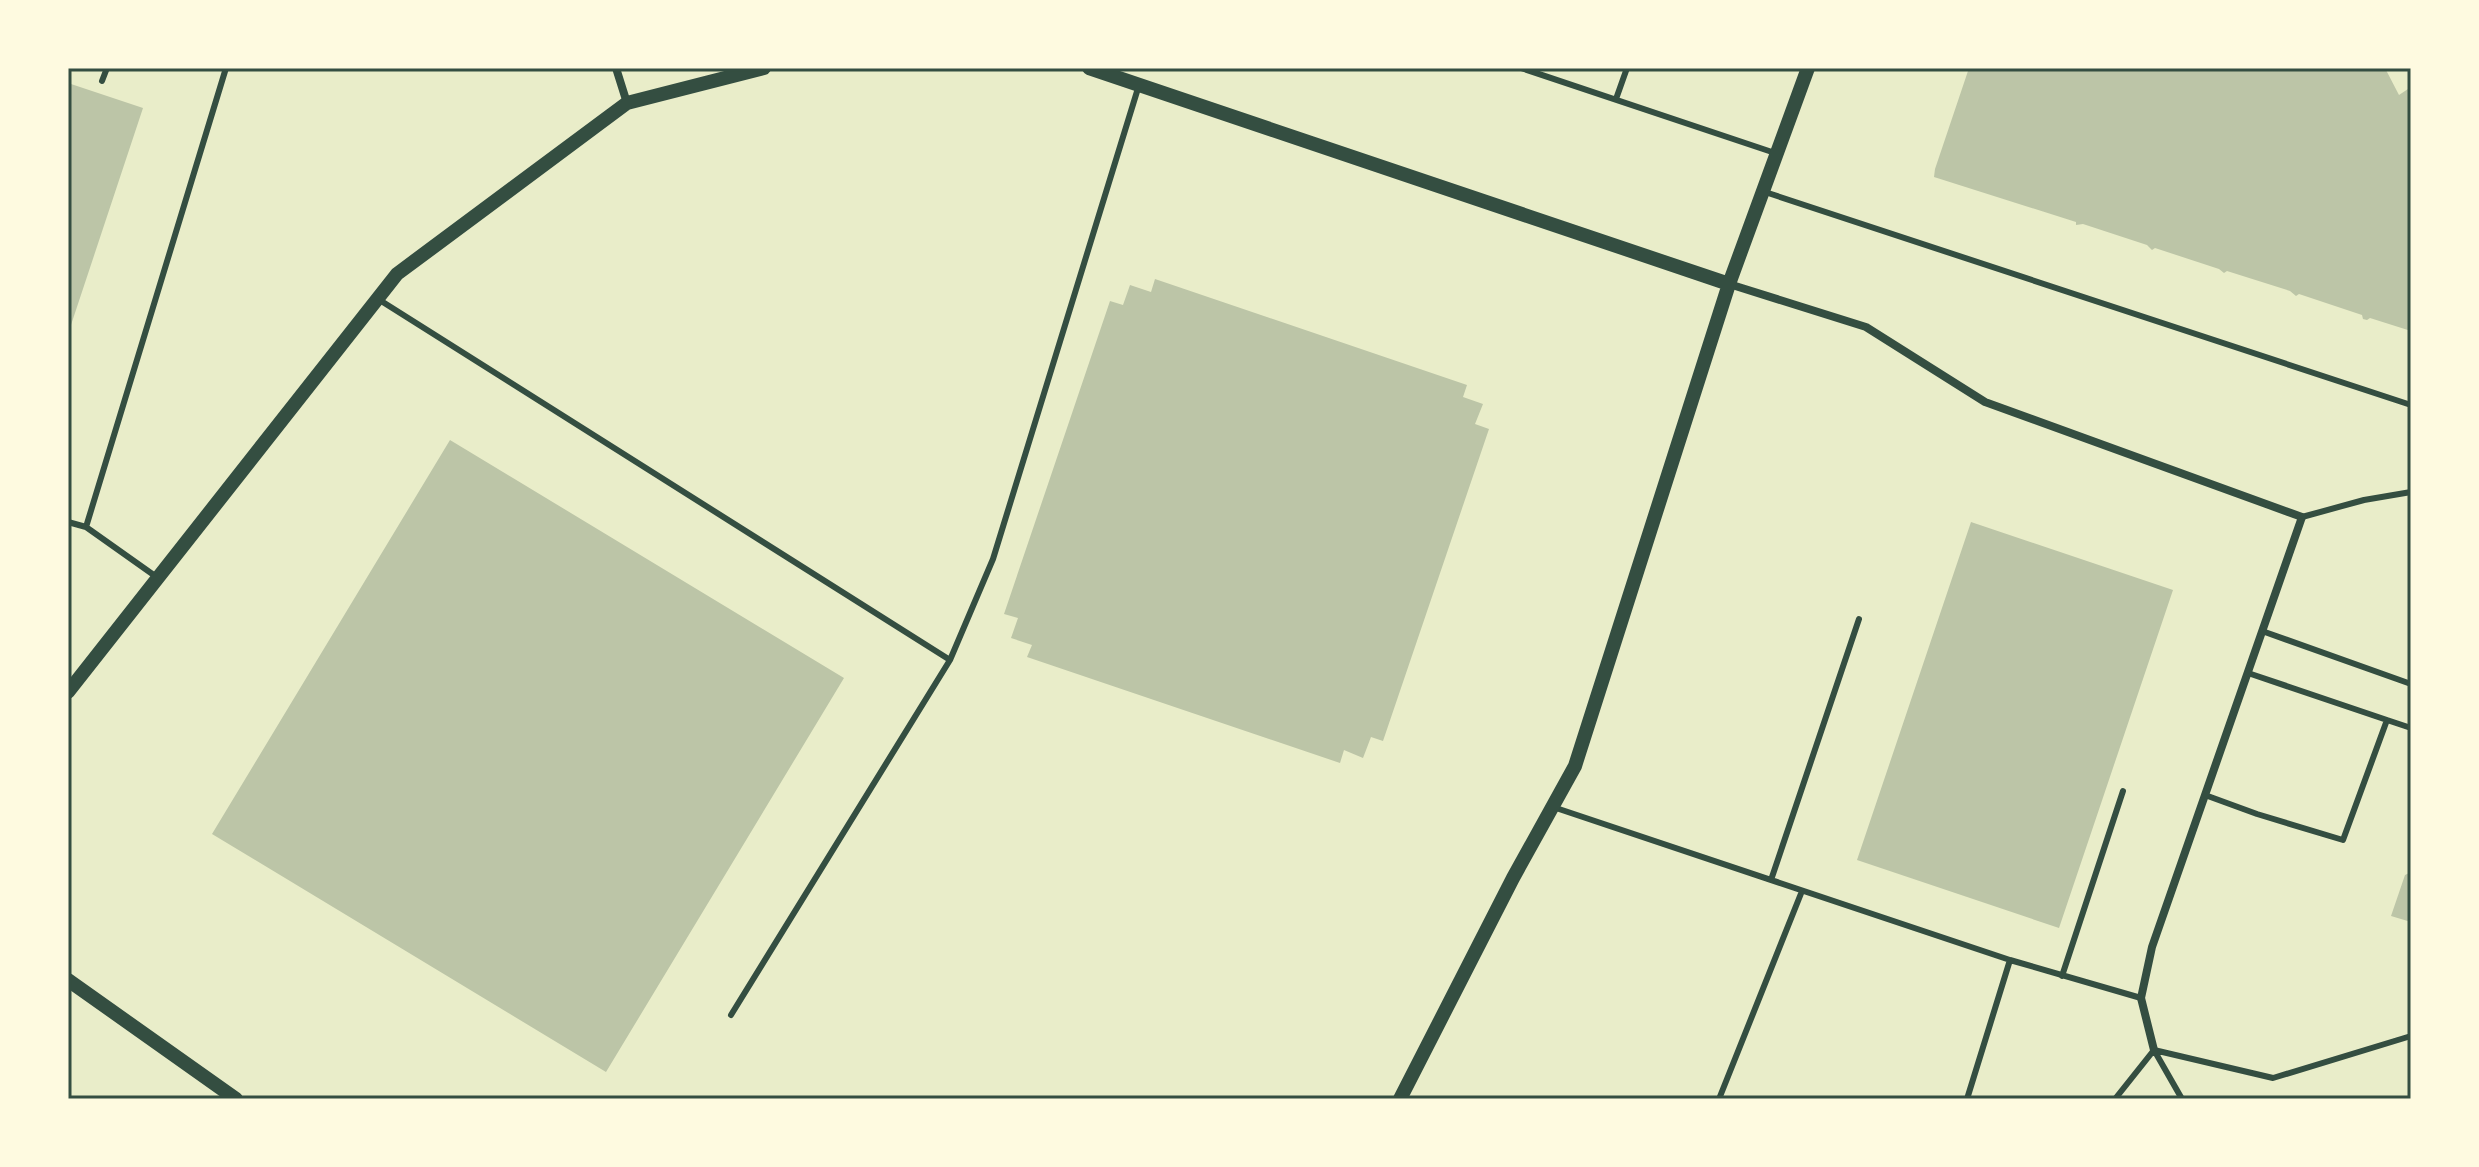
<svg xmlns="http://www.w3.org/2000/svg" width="2479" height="1167" font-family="Ubuntu,sans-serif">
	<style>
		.building { fill: #bcc5a7 }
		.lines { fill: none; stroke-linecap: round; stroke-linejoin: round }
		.service { stroke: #344e41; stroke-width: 6 }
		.minor { stroke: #344e41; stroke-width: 8 }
		.tertiary { stroke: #344e41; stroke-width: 14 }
		.neatline { fill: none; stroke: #344e41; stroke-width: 3 }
	</style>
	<rect width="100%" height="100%" fill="#e9edc9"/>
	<path class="building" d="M1969,68h357l1,3 5,-3h47l7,2 13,25 12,-8v244l-41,-13 -3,2 -4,-1 -1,-4 -63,-21 -3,2 -6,-5 -63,-20 -3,2 -5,-4 -64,-21 -3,2 -5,-5 -64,-21 -7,1v-3l-142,-45 1,-8z
		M68,83l75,25 -74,223h-1z
		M1155,279l312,106 -4,12 20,7 -8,20 14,5 -106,312 -12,-4 -8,21 -19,-8 -4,13 -313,-106 5,-12 -21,-7 7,-20 -14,-4 106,-313 13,4 7,-20 21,7z
		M450,440l394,238 -238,394 -394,-238z
		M1971,522l202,68 -114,338 -202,-68z
		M2411,872v50l-20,-6 14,-41z"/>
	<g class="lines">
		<path class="service" d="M1521,68l254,85
			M102,81l5,-13
			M1616,99l11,-31
			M1765,192l646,213
			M378,299l572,361
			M2302,517l62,-17 47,-8
			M68,522l18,5 72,51
			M86,527l140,-459
			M2262,631l149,53
			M2248,673l139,47
			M2205,795l52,19 86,26 44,-120 24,8
			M1553,807l457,153 131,38
			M1771,880l88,-261
			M2062,976l61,-185
			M731,1015l219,-355 43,-101 146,-474
			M2154,1050l119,28 138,-42
			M2154,1050l28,49
			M1719,1099l83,-208
			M1967,1099l43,-139
			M2115,1099l39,-49"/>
		<path class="minor" d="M616,68l11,35
			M1729,284l137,43 119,75 317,115 -150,430 -11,51 13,52"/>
		<path class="tertiary" d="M1089,68l640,216
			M68,692l329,-418 230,-171 137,-35
			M68,980l168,119
			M1400,1099l113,-221 62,-112 154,-482 79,-216"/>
	</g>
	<rect width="2479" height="1167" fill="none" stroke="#fefae0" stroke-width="140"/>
	<rect x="70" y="70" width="2339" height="1027" class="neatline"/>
</svg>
